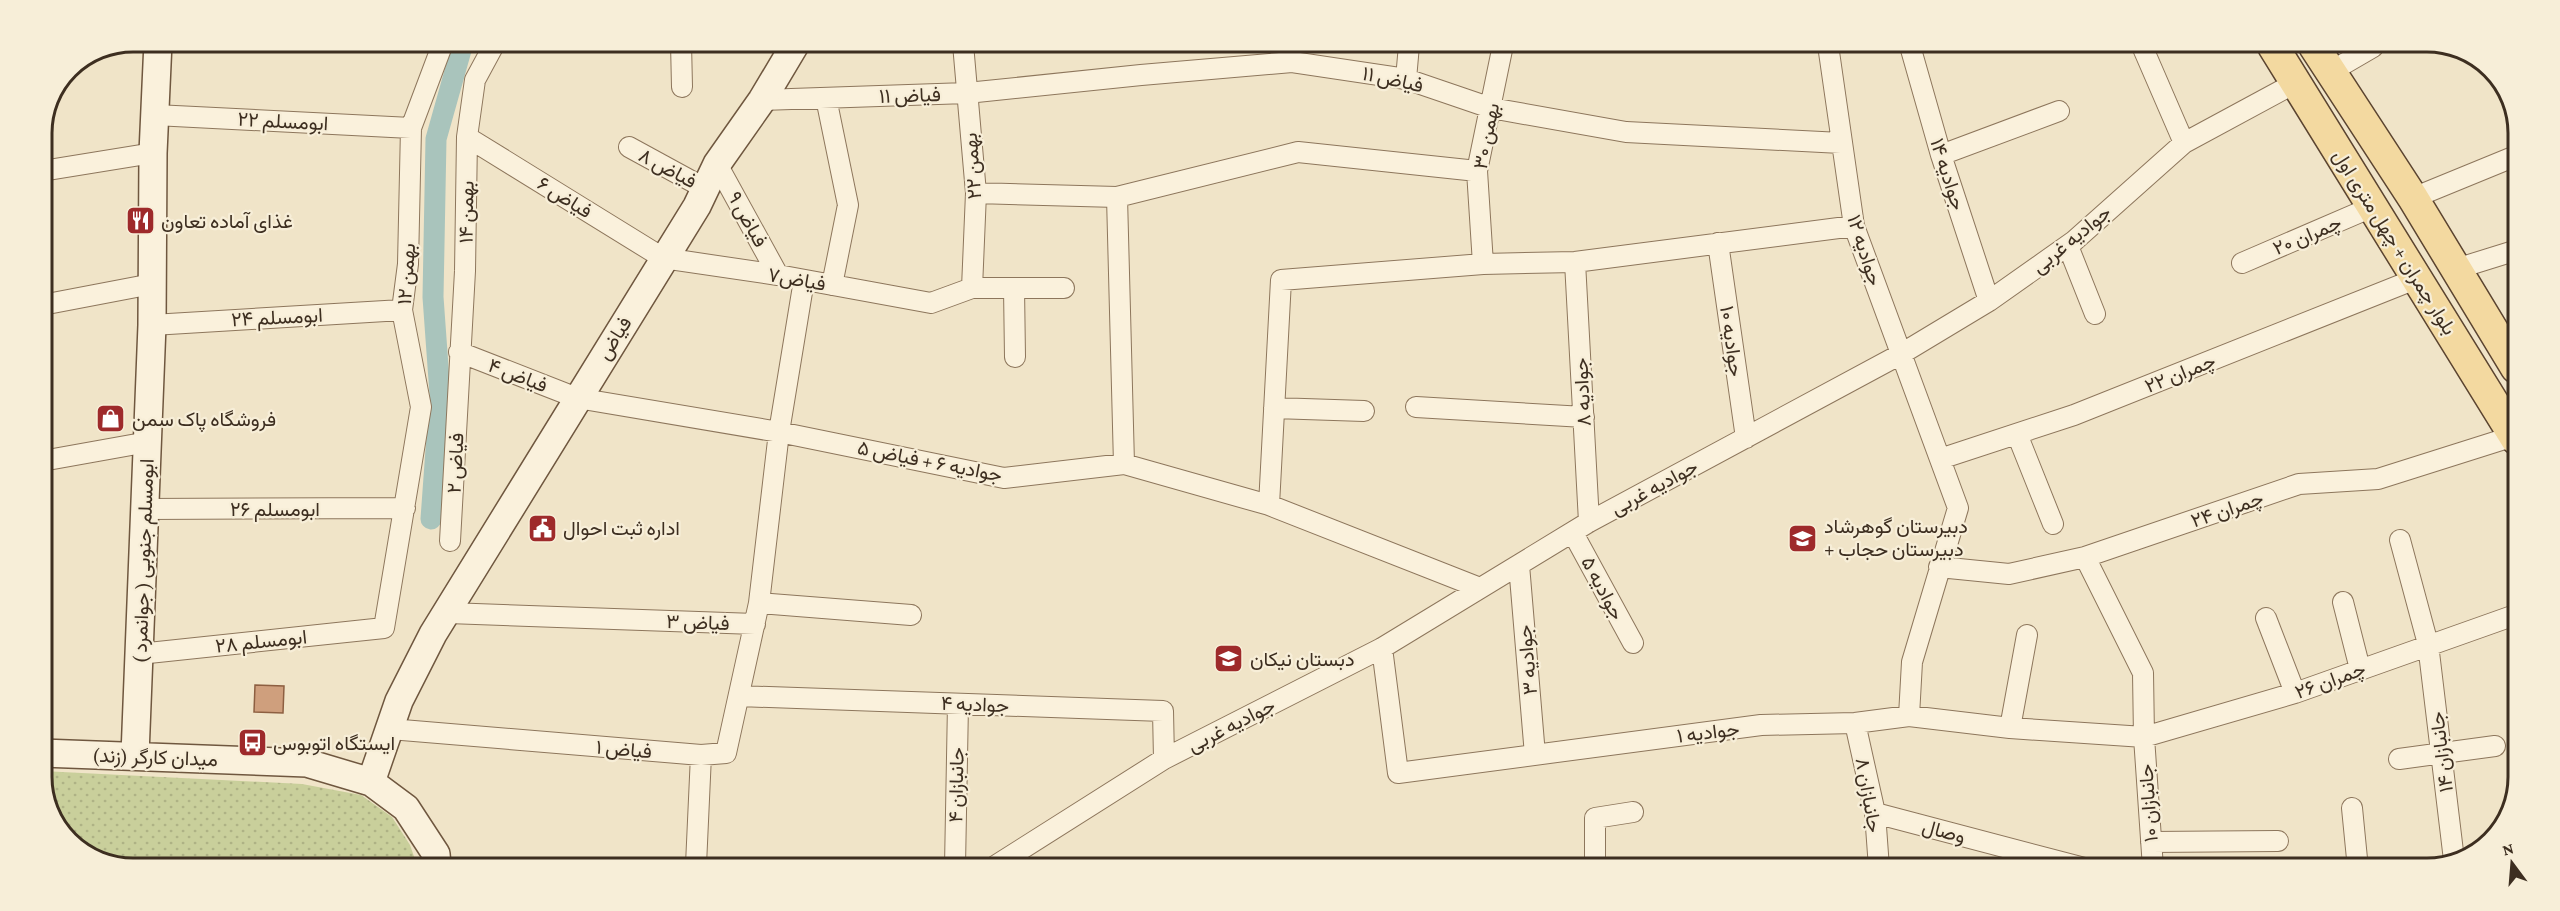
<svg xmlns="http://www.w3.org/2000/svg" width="2560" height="911" font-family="'Crimson Pro',Vazirmatn,serif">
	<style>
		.park { fill: url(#park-dots) }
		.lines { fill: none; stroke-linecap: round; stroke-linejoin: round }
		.canal { stroke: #a9c4bc; stroke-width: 21 }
		.building { fill: #cf9f7d; stroke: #8d5f41; stroke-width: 1.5 }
		.street-casing { stroke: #8d765c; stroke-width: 22 }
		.secondary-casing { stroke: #6f573f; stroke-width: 30 }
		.primary-casing { stroke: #5b4430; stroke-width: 33 }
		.street { stroke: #faf1dc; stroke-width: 20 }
		.secondary { stroke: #faf1dc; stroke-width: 27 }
		.primary { stroke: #f3d9a0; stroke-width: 30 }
		.labels { text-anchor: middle; stroke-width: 4.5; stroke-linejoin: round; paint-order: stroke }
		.street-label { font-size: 20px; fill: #3d2e20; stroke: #f7eed8 }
		.poi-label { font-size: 20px; fill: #3d2e20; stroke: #f7eed8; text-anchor: start }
		.rim { fill: none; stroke: #3d2e20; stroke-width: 3 }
	</style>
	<defs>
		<pattern id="park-dots" width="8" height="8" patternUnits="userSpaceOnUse" patternTransform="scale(1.5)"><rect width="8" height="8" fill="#c9cf9b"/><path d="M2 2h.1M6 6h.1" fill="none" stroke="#aeb285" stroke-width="1.8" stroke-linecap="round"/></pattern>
	</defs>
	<rect width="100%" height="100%" fill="#f0e4c8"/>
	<path class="park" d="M42,771l260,13 59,11 31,22 18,28 7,20 -313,-1 -43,-30 -19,-50z"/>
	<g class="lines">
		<path class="canal" d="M431,519l9,-125 -7,-97 3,-158 27,-96"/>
	</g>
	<path class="building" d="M255,685l29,1 -1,27 -29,-1z"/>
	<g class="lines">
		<defs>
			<path id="street" d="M681,43l1,44
				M963,44l13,149 -4,95
				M1828,45l26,181 104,282 -46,154 -3,54
				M1910,46l31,109 48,146
				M2142,46l42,97
				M2330,72l43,-25
				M1406,79l3,-34
				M826,98l22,107 -16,80
				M762,100l205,-7 174,-18 151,-13 114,17 85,29 135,24 215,11
				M155,115l256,13
				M467,137l196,121 115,17 153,28 41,-15h92
				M629,147l77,42
				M1941,155l118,-44
				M717,164l61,111
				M42,171l111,-18
				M976,193l141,4 181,-45 179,19
				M1117,197l7,267
				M2413,198l105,-43
				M1718,243l28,195
				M2068,246l27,68
				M1575,262l14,260
				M2242,263l130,-56
				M1483,264l-6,-93 26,-126
				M2456,269l61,-19
				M1014,288l1,69
				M42,305l110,-21
				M152,325l250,-15
				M459,352l118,46 202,34 225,46 120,-14 145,41 211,83
				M1416,407l168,10
				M1274,408l90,3
				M2017,434l36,90
				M1940,459l134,-44 344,-137
				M42,461l106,-19
				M1269,505l12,-225 202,-16 92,-2 279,-36
				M144,509l261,-1
				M1573,533l60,110
				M2400,540l28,104 26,216
				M450,541l15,-270 2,-134 8,-57 20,-37
				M2085,557l58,116 1,64 9,131
				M1519,565l16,190
				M1939,567l70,7 76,-17 214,-73 79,-5 136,-43
				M2343,602l17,67
				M759,603l152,12
				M448,613l307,11
				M2266,618l29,75
				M1382,648l16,125 363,-48 94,-2 54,-7 101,12 134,9 151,-44 220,-78
				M139,654l245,-26 37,-221 -19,-97 6,-46 3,-136 32,-85
				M739,696l424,15 1,48
				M1855,723l20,90 4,55
				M2010,728l17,-93
				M390,729l311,26 25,-2 33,-150 20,-171 25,-152
				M2399,759l96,-13
				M2352,808l6,61
				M1875,813l209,55
				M2151,842l127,-1
				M696,865l5,-110
				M955,866l3,-162
				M995,866l169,-107 218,-111 207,-126 312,-168 88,-53 85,-60 110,-98 111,-60
				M1595,867v-49l38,-6"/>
			<path id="secondary" d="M42,753l265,10 64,19 35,26 30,46 1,11
				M135,755l17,-430 1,-172 5,-111
				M371,782l28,-81 34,-67 264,-428 20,-42 45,-64 34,-57"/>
			<path id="primary" d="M2273,46l243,393
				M2314,46l99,152 103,170"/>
		</defs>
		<use href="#street" class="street-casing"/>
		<use href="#secondary" class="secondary-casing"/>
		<use href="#primary" class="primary-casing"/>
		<use href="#street" class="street"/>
		<use href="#secondary" class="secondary"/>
		<use href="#primary" class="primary"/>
	</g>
	<defs>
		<symbol id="restaurant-square" viewBox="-11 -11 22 22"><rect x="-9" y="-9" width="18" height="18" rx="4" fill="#9e2a2b" stroke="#f7eed8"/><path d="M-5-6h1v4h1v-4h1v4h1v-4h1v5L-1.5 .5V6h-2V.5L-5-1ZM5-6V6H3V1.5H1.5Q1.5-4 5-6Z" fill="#fff"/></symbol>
		<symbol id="shop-square" viewBox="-11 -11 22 22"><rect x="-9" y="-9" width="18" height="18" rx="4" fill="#9e2a2b" stroke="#f7eed8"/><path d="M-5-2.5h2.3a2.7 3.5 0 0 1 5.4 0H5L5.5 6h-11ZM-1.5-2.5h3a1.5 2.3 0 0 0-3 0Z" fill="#fff"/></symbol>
		<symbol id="civic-square" viewBox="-11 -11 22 22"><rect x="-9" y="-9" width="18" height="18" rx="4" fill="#9e2a2b" stroke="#f7eed8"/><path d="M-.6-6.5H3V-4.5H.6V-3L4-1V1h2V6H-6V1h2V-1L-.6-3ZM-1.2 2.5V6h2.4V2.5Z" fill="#fff"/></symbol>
		<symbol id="school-square" viewBox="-11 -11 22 22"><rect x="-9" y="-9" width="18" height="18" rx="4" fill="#9e2a2b" stroke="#f7eed8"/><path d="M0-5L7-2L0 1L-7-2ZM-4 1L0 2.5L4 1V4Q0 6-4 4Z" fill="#fff"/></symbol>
		<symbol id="bus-square" viewBox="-11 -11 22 22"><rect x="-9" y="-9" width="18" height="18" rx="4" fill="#9e2a2b" stroke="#f7eed8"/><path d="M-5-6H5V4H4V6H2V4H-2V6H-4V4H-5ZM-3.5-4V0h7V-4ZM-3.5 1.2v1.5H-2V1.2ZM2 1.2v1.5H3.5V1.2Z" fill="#fff"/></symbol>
	</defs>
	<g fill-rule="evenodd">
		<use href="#restaurant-square" x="124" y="204" width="33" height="33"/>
		<use href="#shop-square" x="94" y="402" width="33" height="33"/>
		<use href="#civic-square" x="526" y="512" width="33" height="33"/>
		<use href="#school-square" x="1786" y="522" width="33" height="33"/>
		<use href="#school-square" x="1212" y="642" width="33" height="33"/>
		<use href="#bus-square" x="236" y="726" width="33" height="33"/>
	</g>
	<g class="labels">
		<g class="street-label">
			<text transform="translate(1393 79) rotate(12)" y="7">فیاض ۱۱</text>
			<text transform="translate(910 95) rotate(-2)" y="7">فیاض ۱۱</text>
			<text transform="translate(283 121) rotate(3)" y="7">ابومسلم ۲۲</text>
			<text transform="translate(1486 136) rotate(-79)" y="7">بهمن ۳۰</text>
			<text transform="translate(972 166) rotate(-94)" y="7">بهمن ۲۲</text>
			<text transform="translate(668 168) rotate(28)" y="7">فیاض ۸</text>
			<text transform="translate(1948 174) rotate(72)" y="7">جوادیه ۱۴</text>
			<text transform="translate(565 197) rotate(32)" y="7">فیاض ۶</text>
			<text transform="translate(466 212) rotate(-89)" y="7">بهمن ۱۴</text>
			<text transform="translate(748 219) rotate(61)" y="7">فیاض ۹</text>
			<text transform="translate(2307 235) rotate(-23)" y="7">چمران ۲۰</text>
			<text transform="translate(2071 239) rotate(-39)" y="7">جوادیه غربی</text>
			<text transform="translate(2395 242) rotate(58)" y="7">بلوار چمران + چهل متری اول</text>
			<text transform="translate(1865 250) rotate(72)" y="7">جوادیه ۱۲</text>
			<text transform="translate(406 274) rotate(-86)" y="7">بهمن ۱۲</text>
			<text transform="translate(797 279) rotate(10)" y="7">فیاض۷</text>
			<text transform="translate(277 317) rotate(-3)" y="7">ابومسلم ۲۴</text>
			<text transform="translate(614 338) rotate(-58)" y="7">فیاض</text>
			<text transform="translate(1732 341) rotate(82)" y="7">جوادیه ۱۰</text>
			<text transform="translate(2180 373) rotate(-22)" y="7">چمران ۲۲</text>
			<text transform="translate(518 375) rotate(21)" y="7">فیاض ۴</text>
			<text transform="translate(1582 392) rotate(-93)" y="7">جوادیه ۸</text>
			<text transform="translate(930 461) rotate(11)" y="7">جوادیه ۶ + فیاض ۵</text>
			<text transform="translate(455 463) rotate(-87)" y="7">فیاض ۲</text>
			<text transform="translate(1654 487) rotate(-28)" y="7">جوادیه غربی</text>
			<text x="275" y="516">ابومسلم ۲۶</text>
			<text transform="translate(2227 509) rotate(-19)" y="7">چمران ۲۴</text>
			<text transform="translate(143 561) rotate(-88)" y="7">ابومسلم جنوبی ( جوانمرد )</text>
			<text transform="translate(1603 588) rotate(62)" y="7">جوادیه ۵</text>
			<text transform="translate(698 622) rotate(2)" y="7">فیاض ۳</text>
			<text transform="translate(261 641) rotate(-6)" y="7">ابومسلم ۲۸</text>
			<text transform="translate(1527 660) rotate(-95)" y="7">جوادیه ۳</text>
			<text transform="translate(2330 680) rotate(-20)" y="7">چمران ۲۶</text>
			<text transform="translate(975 704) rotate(2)" y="7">جوادیه ۴</text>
			<text transform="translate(1231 725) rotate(-27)" y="7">جوادیه غربی</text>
			<text transform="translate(1708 732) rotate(-7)" y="7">جوادیه ۱</text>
			<text transform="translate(624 749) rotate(5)" y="7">فیاض ۱</text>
			<text transform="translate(2441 752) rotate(-97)" y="7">جانبازان ۱۴</text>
			<text transform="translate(155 757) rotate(2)" y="7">میدان کارگر (زند)</text>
			<text transform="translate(956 785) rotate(-89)" y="7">جانبازان ۴</text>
			<text transform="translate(1869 795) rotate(80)" y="7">جانبازان ۸</text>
			<text transform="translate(2148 803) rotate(-94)" y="7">جانبازان ۱۰</text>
			<text transform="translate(1944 831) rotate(15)" y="7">وصال</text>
		</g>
		<g class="poi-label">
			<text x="161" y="228">غذای آماده تعاون</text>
			<text x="132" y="426">فروشگاه پاک سمن</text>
			<text x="1824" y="533">دبیرستان گوهرشاد<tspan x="1824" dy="23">+ دبیرستان حجاب</tspan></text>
			<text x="563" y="535">اداره ثبت احوال</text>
			<text x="1250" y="666">دبستان نیکان</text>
			<text x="273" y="750">ایستگاه اتوبوس</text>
		</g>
	</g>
	<path d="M0 0H2560V911H0ZM133 52H2427A81 81 0 0 1 2508 133V777A81 81 0 0 1 2427 858H133A81 81 0 0 1 52 777V133A81 81 0 0 1 133 52Z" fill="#f7eed8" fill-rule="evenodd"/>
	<path class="rim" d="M133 52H2427A81 81 0 0 1 2508 133V777A81 81 0 0 1 2427 858H133A81 81 0 0 1 52 777V133A81 81 0 0 1 133 52Z"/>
	<g transform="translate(2512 863) rotate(344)" stroke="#f7eed8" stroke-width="4.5" paint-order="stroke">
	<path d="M0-4.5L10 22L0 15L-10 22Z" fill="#3d2e20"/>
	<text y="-9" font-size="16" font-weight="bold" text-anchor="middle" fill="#3d2e20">N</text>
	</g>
</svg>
